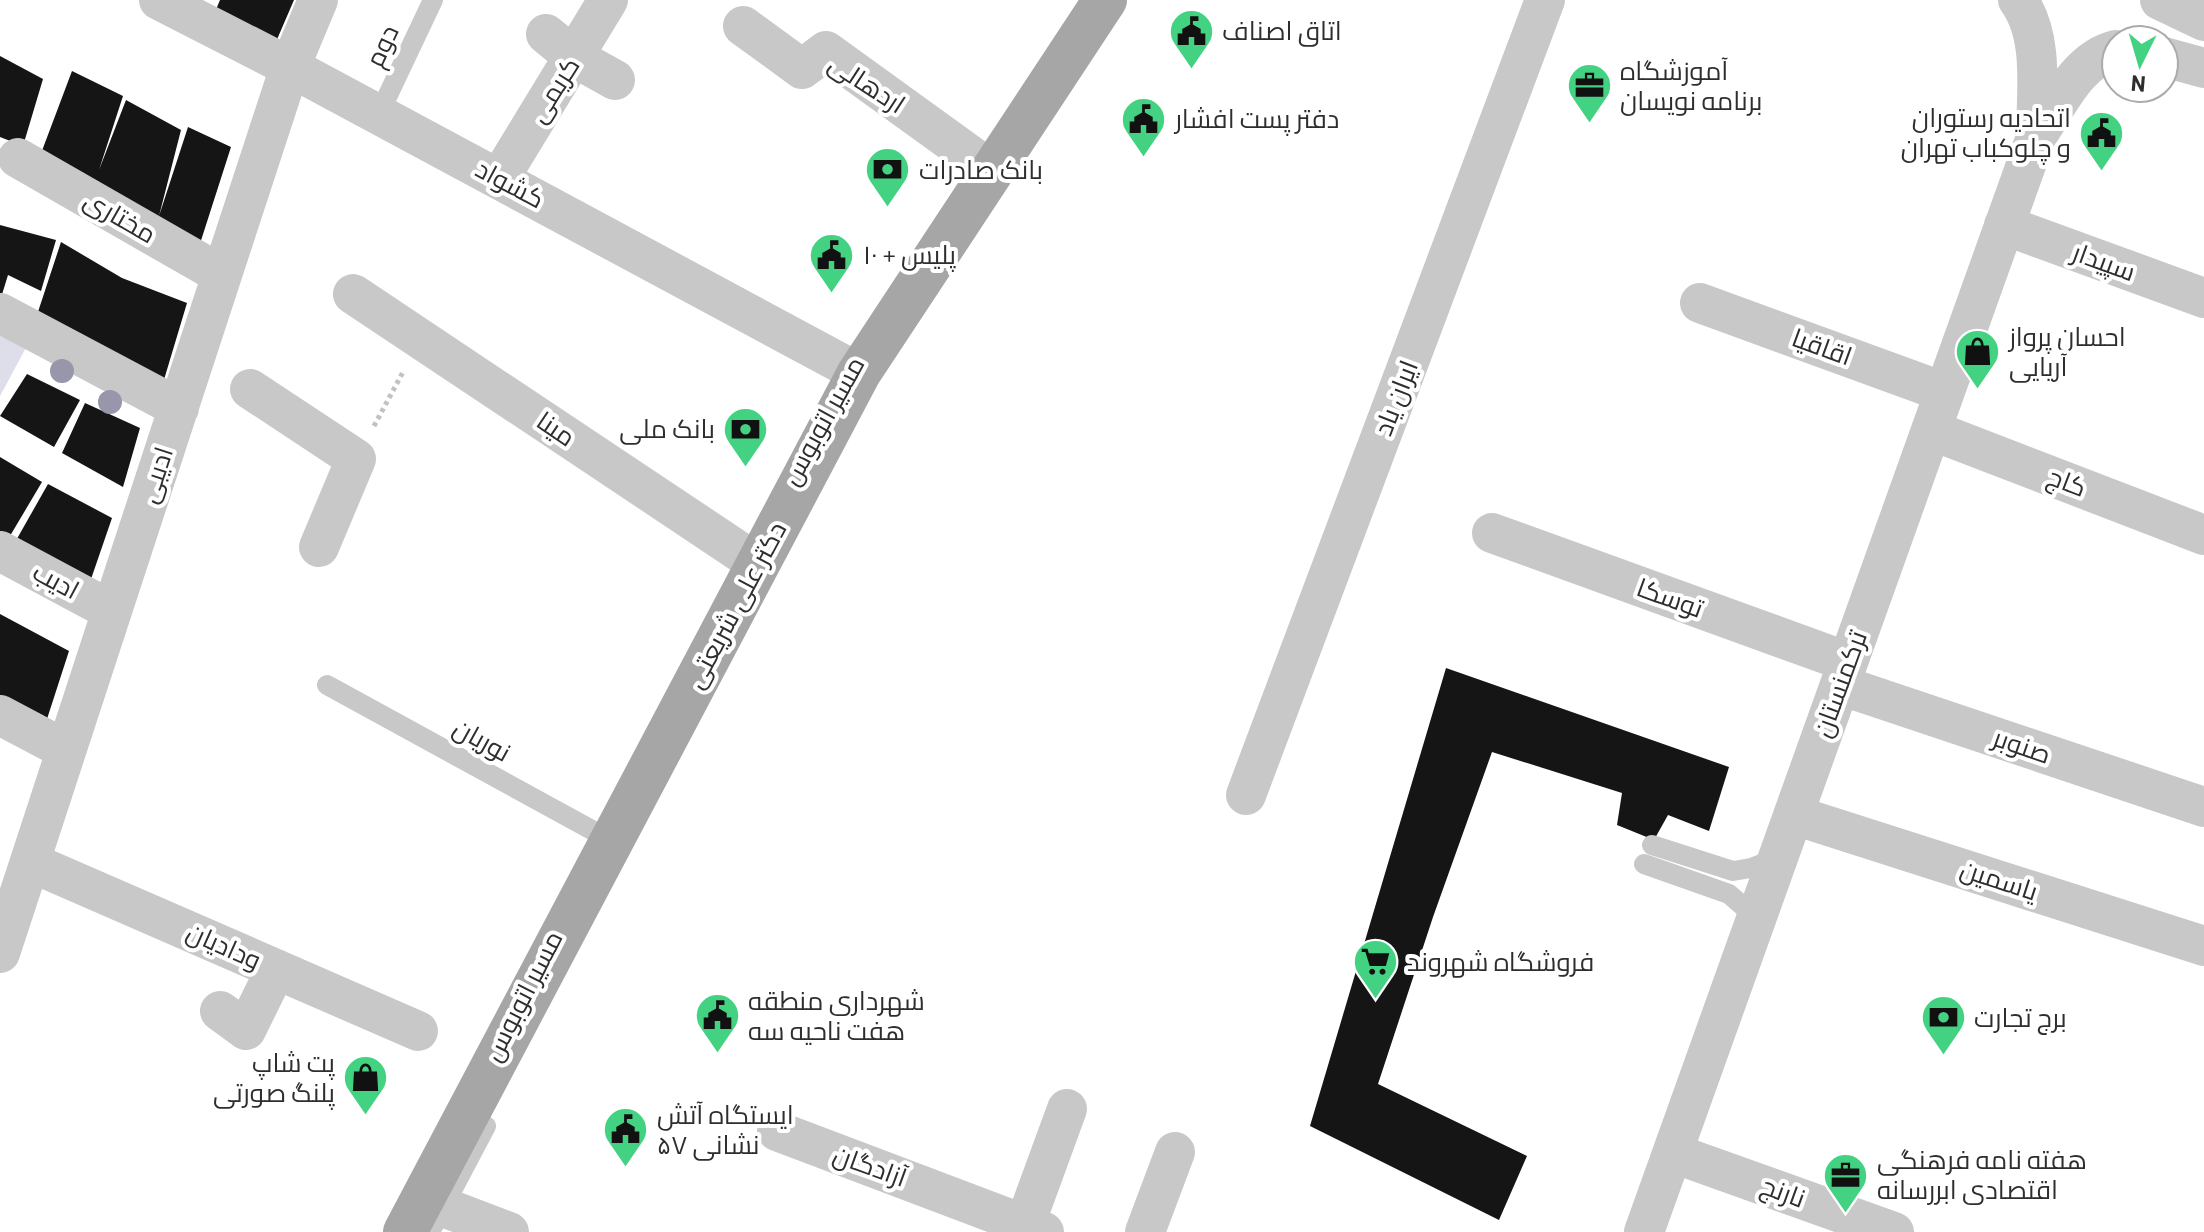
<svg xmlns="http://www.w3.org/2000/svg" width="2204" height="1232" font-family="Barlow,Cairo,sans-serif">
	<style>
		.green { fill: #dddeea }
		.building { fill: #151515 }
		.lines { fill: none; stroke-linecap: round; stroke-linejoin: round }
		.path { stroke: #c2c2c2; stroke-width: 5; stroke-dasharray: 4 4; stroke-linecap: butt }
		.lane { stroke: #c8c8c8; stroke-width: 20 }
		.street { stroke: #c8c8c8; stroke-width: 40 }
		.primary { stroke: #a6a6a6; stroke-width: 44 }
		.tree { fill: #9796aa }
		.labels { text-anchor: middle; stroke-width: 8; stroke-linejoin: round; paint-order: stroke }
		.poi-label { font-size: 26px; fill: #2e2e2e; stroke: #fff; text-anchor: start }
		.street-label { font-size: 26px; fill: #2e2e2e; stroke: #fff }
	</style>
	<rect width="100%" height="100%" fill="#fff"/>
	<path class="green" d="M0,329l28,15 -28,52z"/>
	<path class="building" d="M220,0h74l-22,51 -60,-32z
		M0,56l43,23 -20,67 -23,-9z
		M72,71l51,25 -24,74 27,-70 55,30 -22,86 29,-89 43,20 -34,106 -160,-89z
		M0,225l56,15 -15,51 -33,-16 -8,26z
		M61,242l61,36 65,25 -24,80 -129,-59z
		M27,374l53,26 -26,47 -54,-31z
		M85,403l55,25 -17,59 -61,-34z
		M0,457l42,25 -35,59 -7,-4z
		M48,484l64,34 -22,64 -76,-38z
		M0,614l69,37 -22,68 -47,-8z
		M1446,668l283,99 -20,64 -41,-16 -14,25 -37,-15 5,-32 -130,-41 -59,165 -55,167 149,72 -28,64 -189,-94z"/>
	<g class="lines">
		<path class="path" d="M374,426l29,-54"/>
		<path class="lane" d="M379,114l54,-114
			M327,685l285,156
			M1652,845l81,26 18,-3 26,-10
			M1644,864l85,30 16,14 7,17
			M430,1232l56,-106"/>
		<path class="street" d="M159,0l131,67 569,306
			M2018,0c27,37 18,94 18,137
			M2160,0l44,21
			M743,26l59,43 24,-18 166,120
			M546,34l28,23 41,23
			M2164,57l40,11
			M18,158l204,117
			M499,179l109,-179
			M2004,225l200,73
			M353,294l405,270
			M1700,303l244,89
			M0,313l179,95
			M250,389l106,70 -37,88
			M1931,430l273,105
			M1492,533l356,129
			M0,551l112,60
			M1840,685l364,122
			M0,715l66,35
			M1246,795l299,-795
			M1794,815l410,131
			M30,862l388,169
			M0,953l290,-886 28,-67
			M220,1011l26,19 30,-61
			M777,1131l267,101
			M1673,1153l221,79
			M422,1199l87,33
			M1025,1224l42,-115
			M1145,1232l30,-80
			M1644,1232l392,-1095c22,-31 40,-77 80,-87"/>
		<path class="primary" d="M405,1232l454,-859 246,-373"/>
	</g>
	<g class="tree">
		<circle cx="62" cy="371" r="12"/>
		<circle cx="110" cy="402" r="12"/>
	</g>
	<defs>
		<symbol id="civic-pin" viewBox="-11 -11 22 30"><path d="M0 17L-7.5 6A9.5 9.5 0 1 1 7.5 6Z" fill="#43d282" stroke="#fff"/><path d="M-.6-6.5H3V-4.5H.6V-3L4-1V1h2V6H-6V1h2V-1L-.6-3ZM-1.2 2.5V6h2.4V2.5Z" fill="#111"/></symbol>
		<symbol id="office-pin" viewBox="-11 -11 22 30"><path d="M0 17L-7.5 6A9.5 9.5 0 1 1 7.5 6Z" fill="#43d282" stroke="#fff"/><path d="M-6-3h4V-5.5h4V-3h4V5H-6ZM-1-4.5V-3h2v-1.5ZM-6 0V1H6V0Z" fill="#111"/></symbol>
		<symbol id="bank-pin" viewBox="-11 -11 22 30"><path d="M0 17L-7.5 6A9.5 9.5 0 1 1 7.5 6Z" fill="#43d282" stroke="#fff"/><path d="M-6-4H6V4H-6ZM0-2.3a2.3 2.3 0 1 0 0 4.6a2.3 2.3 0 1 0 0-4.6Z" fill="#111"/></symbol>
		<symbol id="shop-pin" viewBox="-11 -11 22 30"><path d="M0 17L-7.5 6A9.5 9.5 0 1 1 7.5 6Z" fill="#43d282" stroke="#fff"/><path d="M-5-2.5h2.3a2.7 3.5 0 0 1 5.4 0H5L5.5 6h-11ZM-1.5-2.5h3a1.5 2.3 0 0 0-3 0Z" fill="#111"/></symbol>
		<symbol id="supermarket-pin" viewBox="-11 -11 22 30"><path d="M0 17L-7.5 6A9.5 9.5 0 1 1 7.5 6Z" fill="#43d282" stroke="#fff"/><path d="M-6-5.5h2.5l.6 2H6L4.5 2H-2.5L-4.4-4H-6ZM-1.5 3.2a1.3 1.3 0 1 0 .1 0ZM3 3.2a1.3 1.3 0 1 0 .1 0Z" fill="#111"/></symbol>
	</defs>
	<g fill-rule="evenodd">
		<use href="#civic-pin" x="1166" y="6" width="51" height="69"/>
		<use href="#office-pin" x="1564" y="60" width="51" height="69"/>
		<use href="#civic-pin" x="1118" y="94" width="51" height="69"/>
		<use href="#civic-pin" x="2076" y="108" width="51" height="69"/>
		<use href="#bank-pin" x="862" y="144" width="51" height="69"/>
		<use href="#civic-pin" x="806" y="230" width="51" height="69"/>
		<use href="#shop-pin" x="1952" y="326" width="51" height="69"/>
		<use href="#bank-pin" x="720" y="404" width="51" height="69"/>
		<use href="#supermarket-pin" x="1350" y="936" width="51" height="69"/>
		<use href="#civic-pin" x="692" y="990" width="51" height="69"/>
		<use href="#bank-pin" x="1918" y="992" width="51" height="69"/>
		<use href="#shop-pin" x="340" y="1052" width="51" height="69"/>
		<use href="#civic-pin" x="600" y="1104" width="51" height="69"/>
		<use href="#office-pin" x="1820" y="1150" width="51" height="69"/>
	</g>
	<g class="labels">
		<g class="poi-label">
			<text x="1222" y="40">اتاق اصناف</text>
			<text x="1620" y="80">آموزشگاه<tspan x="1620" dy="30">برنامه نویسان</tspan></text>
			<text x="2071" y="127" text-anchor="end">اتحادیه رستوران<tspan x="2071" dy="30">و چلوکباب تهران</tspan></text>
			<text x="1175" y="128">دفتر پست افشار</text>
			<text x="919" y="179">بانک صادرات</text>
			<text x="863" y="264">پلیس + ۱۰</text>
			<text x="2009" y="346">احسان پرواز<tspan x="2009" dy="30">آریایی</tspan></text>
			<text x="715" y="438" text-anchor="end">بانک ملی</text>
			<text x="1407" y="971">فروشگاه شهروند</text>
			<text x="748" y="1010">شهرداری منطقه<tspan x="748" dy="30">هفت ناحیه سه</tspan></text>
			<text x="1974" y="1027">برج تجارت</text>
			<text x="335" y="1072" text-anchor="end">پت شاپ<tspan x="335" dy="30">پلنگ صورتی</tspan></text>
			<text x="657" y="1124">ایستگاه آتش<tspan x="657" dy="30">نشانی ۵۷</tspan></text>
			<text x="1877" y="1169">هفته نامه فرهنگی<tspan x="1877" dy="30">اقتصادی ابررسانه</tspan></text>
		</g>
		<g class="street-label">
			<text transform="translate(382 46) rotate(-65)" y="9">دوم</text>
			<text transform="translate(867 84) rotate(33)" y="9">اردهالی</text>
			<text transform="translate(554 90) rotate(-58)" y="9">کریمی</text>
			<text transform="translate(510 184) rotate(28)" y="9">کشواد</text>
			<text transform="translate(120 217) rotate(30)" y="9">مختاری</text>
			<text transform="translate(2104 262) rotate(20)" y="9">سپیدار</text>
			<text transform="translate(1822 347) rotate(20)" y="9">اقاقیا</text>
			<text transform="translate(1396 398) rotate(-69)" y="9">ایران یاد</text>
			<text transform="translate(823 421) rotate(-61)" y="9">مسیر اتوبوس</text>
			<text transform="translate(556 429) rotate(34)" y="9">مینا</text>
			<text transform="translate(156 475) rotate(-72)" y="9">ادیبی</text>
			<text transform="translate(2067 482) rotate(21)" y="9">کاج</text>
			<text transform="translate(56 581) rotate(28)" y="9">ادیب</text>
			<text transform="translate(1670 598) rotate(20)" y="9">توسکا</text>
			<text transform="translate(736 605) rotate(-62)" y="9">دکتر علی شریعتی</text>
			<text transform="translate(1840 684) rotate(-70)" y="9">ترکمنستان</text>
			<text transform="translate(482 740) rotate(29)" y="9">نوریان</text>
			<text transform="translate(2022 746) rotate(19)" y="9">صنوبر</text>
			<text transform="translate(1999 880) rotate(18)" y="9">یاسمین</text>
			<text transform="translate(224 946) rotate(24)" y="9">ودادیان</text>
			<text transform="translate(523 996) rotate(-63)" y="9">مسیر اتوبوس</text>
			<text transform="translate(870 1166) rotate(20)" y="9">آزادگان</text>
			<text transform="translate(1783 1192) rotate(20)" y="9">نارنج</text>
		</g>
	</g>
	<g transform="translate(2140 64) rotate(185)"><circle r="38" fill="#ffffff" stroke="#ababab" stroke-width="2"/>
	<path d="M0-6L14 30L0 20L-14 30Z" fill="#43d282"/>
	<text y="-12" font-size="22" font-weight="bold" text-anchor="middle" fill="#2e2e2e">N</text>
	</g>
</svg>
